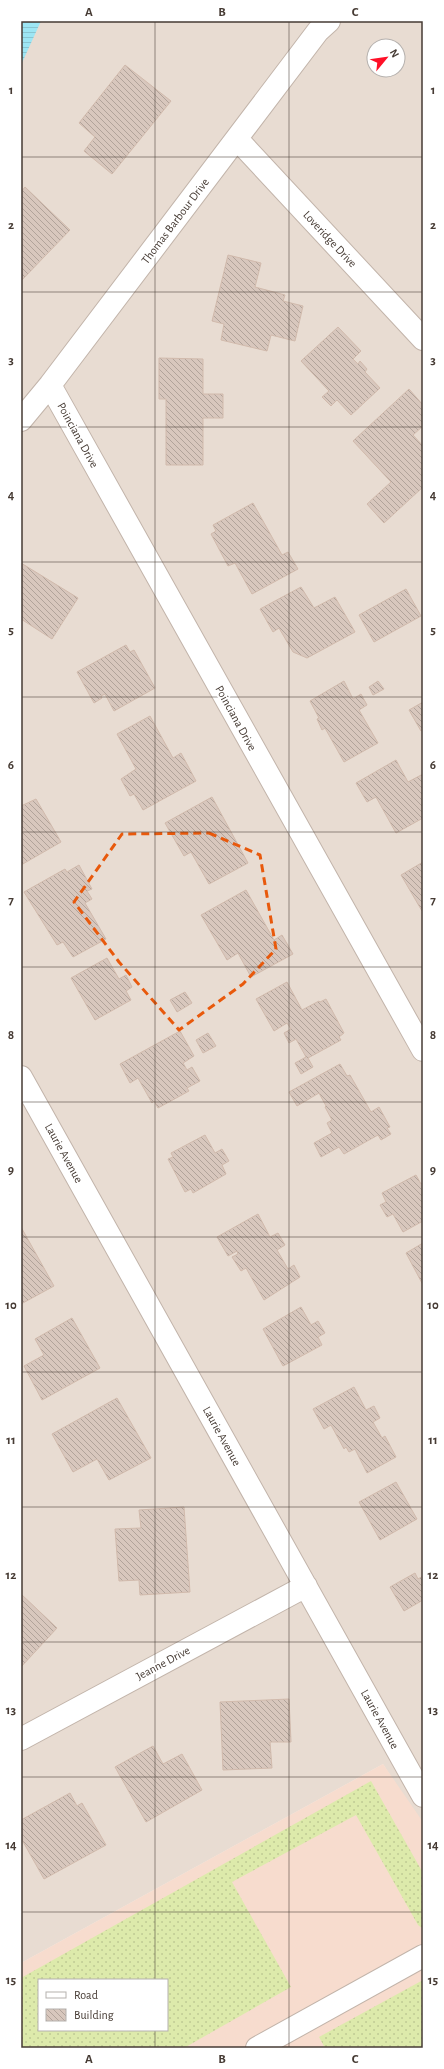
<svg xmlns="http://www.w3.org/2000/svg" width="444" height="2069" font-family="'Alegreya Sans',sans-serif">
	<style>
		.residential { fill: #e8dcd2; fill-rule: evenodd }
		.commercial { fill: #f7dcce; fill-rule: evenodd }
		.grass { fill: url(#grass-dots); fill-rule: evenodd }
		.water { fill: url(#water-rules) }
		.building { fill: url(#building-back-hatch); stroke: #d1baac }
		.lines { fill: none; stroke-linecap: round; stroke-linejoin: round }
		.minor-casing { stroke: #c2b4aa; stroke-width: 24 }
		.minor { stroke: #fff; stroke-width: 22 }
		.marked { fill: none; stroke: #e8590c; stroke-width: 3; stroke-dasharray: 8 5; stroke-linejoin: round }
		.grid { fill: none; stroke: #463b34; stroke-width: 1; stroke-opacity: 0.55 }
		.labels { text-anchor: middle; stroke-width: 4; stroke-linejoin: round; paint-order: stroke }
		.street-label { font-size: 12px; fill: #463b34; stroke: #fff }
		.neatline { fill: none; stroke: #463b34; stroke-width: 1.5 }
		.grid-label { font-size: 13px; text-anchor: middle; font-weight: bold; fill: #463b34 }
	</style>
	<defs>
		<pattern id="grass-dots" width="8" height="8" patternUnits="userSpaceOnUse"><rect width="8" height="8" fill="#ddeaab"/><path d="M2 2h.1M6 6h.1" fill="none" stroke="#bfca94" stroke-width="1.8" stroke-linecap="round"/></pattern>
		<pattern id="water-rules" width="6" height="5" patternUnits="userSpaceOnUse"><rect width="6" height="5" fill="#9de6f4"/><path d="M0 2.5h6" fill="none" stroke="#89c6d2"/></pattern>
		<pattern id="building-back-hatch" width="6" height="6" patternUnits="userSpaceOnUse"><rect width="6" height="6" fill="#d8c7bd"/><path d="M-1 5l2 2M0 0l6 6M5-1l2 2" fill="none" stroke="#b1a39a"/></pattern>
	</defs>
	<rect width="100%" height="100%" fill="#f3ebe5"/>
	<path class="residential" d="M21,21h402v1805l-40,-62 -362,199zM374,46h24v24h-24z"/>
	<path class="commercial" d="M383,1764l40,58v226h-402v-85zM39,1980h128v50h-128z"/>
	<path class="grass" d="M371,1781l52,92v56l-5,-4 -62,-110 -124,67 59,105 -107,61h-163v-70zM39,1980h128v50h-128z
		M423,1980v68h-98l-6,-11z"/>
	<path class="water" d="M21,21h20l-20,44z"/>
	<path class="building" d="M125,65l46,36 -59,73 -28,-23 11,-14 -16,-14z
		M25,187l45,43 -49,51v-89z
		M228,255l33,8 -6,24 30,8 -2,6 20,5 -8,35 -24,-6 -4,16 -46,-11 3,-16 -12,-3z
		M338,327l23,24 -8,8 5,5 2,-3 7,8 -2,3 15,16 -29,27 -14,-15 -6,6 -9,-9 7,-6 -28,-30z
		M159,358l44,1v35h20v24h-20v47h-37v-66h-7z
		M409,389l14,16v21l-10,9 10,11v41l-39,36 -17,-19 24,-22 -38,-41z
		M253,503l29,52 6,-3 10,17 -46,25 -17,-31 -7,3 -17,-32 5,-3 -3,-6z
		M21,563l57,35 -26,41 -31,-20z
		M301,587l13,21 21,-11 20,35 -48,26 -14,-6 -14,-24 -6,4 -13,-23z
		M406,589l15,27 -47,26 -15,-27z
		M126,645l4,7 4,-2 21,38 -41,23 -9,-17 -4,2 1,2 -8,5 -17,-31z
		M344,681l9,18 8,-5 6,11 -8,5 19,33 -34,19 -19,-34 -3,2 -5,-11 2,-1 -9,-17z
		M378,681l6,8 -11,6 -4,-8z
		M423,702v28l-2,1 -12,-21z
		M150,716l23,42 8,-5 15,28 -53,29 -9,-16 -4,2 -9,-17 15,-10 -19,-35z
		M396,760l12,22 15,-8v44l-27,15 -20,-36 -9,5 -11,-19z
		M212,797l36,66 -39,21 -18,-32 -7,4 -19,-33z
		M36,799l25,43 -40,23v-59z
		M423,862v49h-1l-21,-36z
		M79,865l13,24 -5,2 5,8 -7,4 21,36 -33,18 -10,-15 -6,3 -33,-53 41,-23 2,3z
		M246,890l28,50 8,-5 11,19 -42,23 -13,-24 -11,7 -26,-45z
		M107,958l12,21 7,-4 6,12 -6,4 5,9 -36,20 -24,-42z
		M287,982l15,28 17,-9 1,1 6,-3 18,34 -5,4 2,3 -33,18 5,9 -12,7 -6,-11 11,-6 -10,-18 -7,4 -5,-10 7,-4 -4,-6 -13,8 -18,-32z
		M185,992l7,11 -15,9 -7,-12z
		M180,1031l14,25 -11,7 4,7 5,-3 8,14 -13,7 2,3 -31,17 -4,-7 -2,2 -14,-25 -8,5 -10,-19z
		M208,1033l8,13 -13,7 -7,-13z
		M340,1064l7,12 3,-1 21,37 8,-5 11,20 -3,1 4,6 -10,6 -3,-5 -34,19 -5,-7 -18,10 -7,-14 18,-10 -5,-10 5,-3 -7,-13 1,-1 -7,-13 -22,13 -8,-14z
		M205,1135l10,18 7,-4 7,12 -7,4 4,9 -33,19 -2,-4 -6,3 -17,-33 5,-2 -2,-4z
		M416,1175l5,9 2,-1v38l-20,11 -10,-18 -6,3 -7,-12 6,-3 -4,-9z
		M258,1214l12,23 8,-4 7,12 -8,5 11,19 6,-4 6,12 -36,23 -18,-32 -5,3 -9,-14 6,-3 -1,-3 -9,5 -11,-19z
		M21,1227l33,59 -33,18z
		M423,1243v42l-17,-32z
		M301,1307l10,18 7,-4 7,12 -7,4 4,8 -39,21 -20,-37z
		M72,1318l28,50 -58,32 -18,-34 20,-11 -9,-16z
		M354,1387l12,23 8,-4 6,12 -7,4 9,16 3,-2 11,21 -29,16 -12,-24 -6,3 -3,-5 -2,2 -13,-24 -7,4 -11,-20z
		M117,1398l34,60 -42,22 -12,-21 -24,13 -21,-38z
		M396,1482l21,37 -37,21 -21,-38z
		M184,1507l6,85 -50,3 -1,-15 -20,1 -4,-52 26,-1 -2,-18z
		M415,1573l3,6 5,-3v24l-19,11 -14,-24z
		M21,1594l36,34 -36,39z
		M289,1699l2,43h-21l2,26 -49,2 -3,-68z
		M153,1746l10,18 19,-10 20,36 -56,32 -31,-55z
		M70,1793l7,13 5,-3 24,42 -62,34 -23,-41v-18z"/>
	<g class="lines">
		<defs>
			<path id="minor" d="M237,139l186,200
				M50,385l373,665
				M21,420l29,-35 268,-354 11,-10
				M21,1077l402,719
				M21,1739l285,-153
				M257,2048l166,-92"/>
		</defs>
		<use href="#minor" class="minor-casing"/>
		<use href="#minor" class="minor"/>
	</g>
	<path class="marked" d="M209,833l51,22 16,94 -33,35 -64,46 -60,-68 -45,-60 48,-68z"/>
	<path class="grid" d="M155,21v1959M289,21v2027M21,157h402M21,292h402M21,427h402M21,562h402M21,697h402M21,832h402M21,967h402M21,1102h402M21,1237h402M21,1372h402M21,1507h402M21,1642h402M21,1777h402M21,1912h402M155,2030v18"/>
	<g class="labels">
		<g class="street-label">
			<text transform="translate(175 221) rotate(-53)" y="4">Thomas Barbour Drive</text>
			<text transform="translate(330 239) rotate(47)" y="4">Loveridge Drive</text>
			<text transform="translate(78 435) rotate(61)" y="4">Poinciana Drive</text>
			<text transform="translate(236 718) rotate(61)" y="4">Poinciana Drive</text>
			<text transform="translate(64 1153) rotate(61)" y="4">Laurie Avenue</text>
			<text transform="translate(222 1436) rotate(61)" y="4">Laurie Avenue</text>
			<text transform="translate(163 1663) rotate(-28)" y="4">Jeanne Drive</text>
			<text transform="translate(380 1719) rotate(61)" y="4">Laurie Avenue</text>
		</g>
	</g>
	<rect width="444" height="2069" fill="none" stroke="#ffffff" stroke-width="44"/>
	<rect x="38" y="1979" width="130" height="52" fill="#ffffff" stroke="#b5b1ae"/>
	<rect x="46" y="1992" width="20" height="6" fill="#ffffff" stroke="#b5b1ae"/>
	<text x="74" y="1999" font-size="12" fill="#463b34">Road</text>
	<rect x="46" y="2009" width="20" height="12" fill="url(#building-back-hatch)" stroke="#b5b1ae"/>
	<text x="74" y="2019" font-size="12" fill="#463b34">Building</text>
	<g transform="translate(386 58) rotate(61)"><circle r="19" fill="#ffffff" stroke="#b5b1ae"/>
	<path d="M0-3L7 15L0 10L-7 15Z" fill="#ff1028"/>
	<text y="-6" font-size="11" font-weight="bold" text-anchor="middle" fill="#463b34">N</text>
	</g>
	<rect x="22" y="22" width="400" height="2025" class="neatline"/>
	<g class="grid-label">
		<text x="89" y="16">A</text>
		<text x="222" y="16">B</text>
		<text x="355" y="16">C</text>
		<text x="11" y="94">1</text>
		<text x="433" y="94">1</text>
		<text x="11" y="229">2</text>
		<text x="433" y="229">2</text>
		<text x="11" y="364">3</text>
		<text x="433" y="364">3</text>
		<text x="11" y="499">4</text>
		<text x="433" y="499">4</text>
		<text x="11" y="634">5</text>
		<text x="433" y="634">5</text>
		<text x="11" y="769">6</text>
		<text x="433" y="769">6</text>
		<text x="11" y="904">7</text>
		<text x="433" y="904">7</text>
		<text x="11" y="1039">8</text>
		<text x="433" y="1039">8</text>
		<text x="11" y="1174">9</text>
		<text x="433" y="1174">9</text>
		<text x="11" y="1309">10</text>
		<text x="433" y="1309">10</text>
		<text x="11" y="1444">11</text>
		<text x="433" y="1444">11</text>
		<text x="11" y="1579">12</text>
		<text x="433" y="1579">12</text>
		<text x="11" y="1714">13</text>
		<text x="433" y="1714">13</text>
		<text x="11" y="1849">14</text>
		<text x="433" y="1849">14</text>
		<text x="11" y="1984">15</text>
		<text x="433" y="1984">15</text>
		<text x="89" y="2063">A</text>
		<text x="222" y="2063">B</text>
		<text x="355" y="2063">C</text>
	</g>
</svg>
